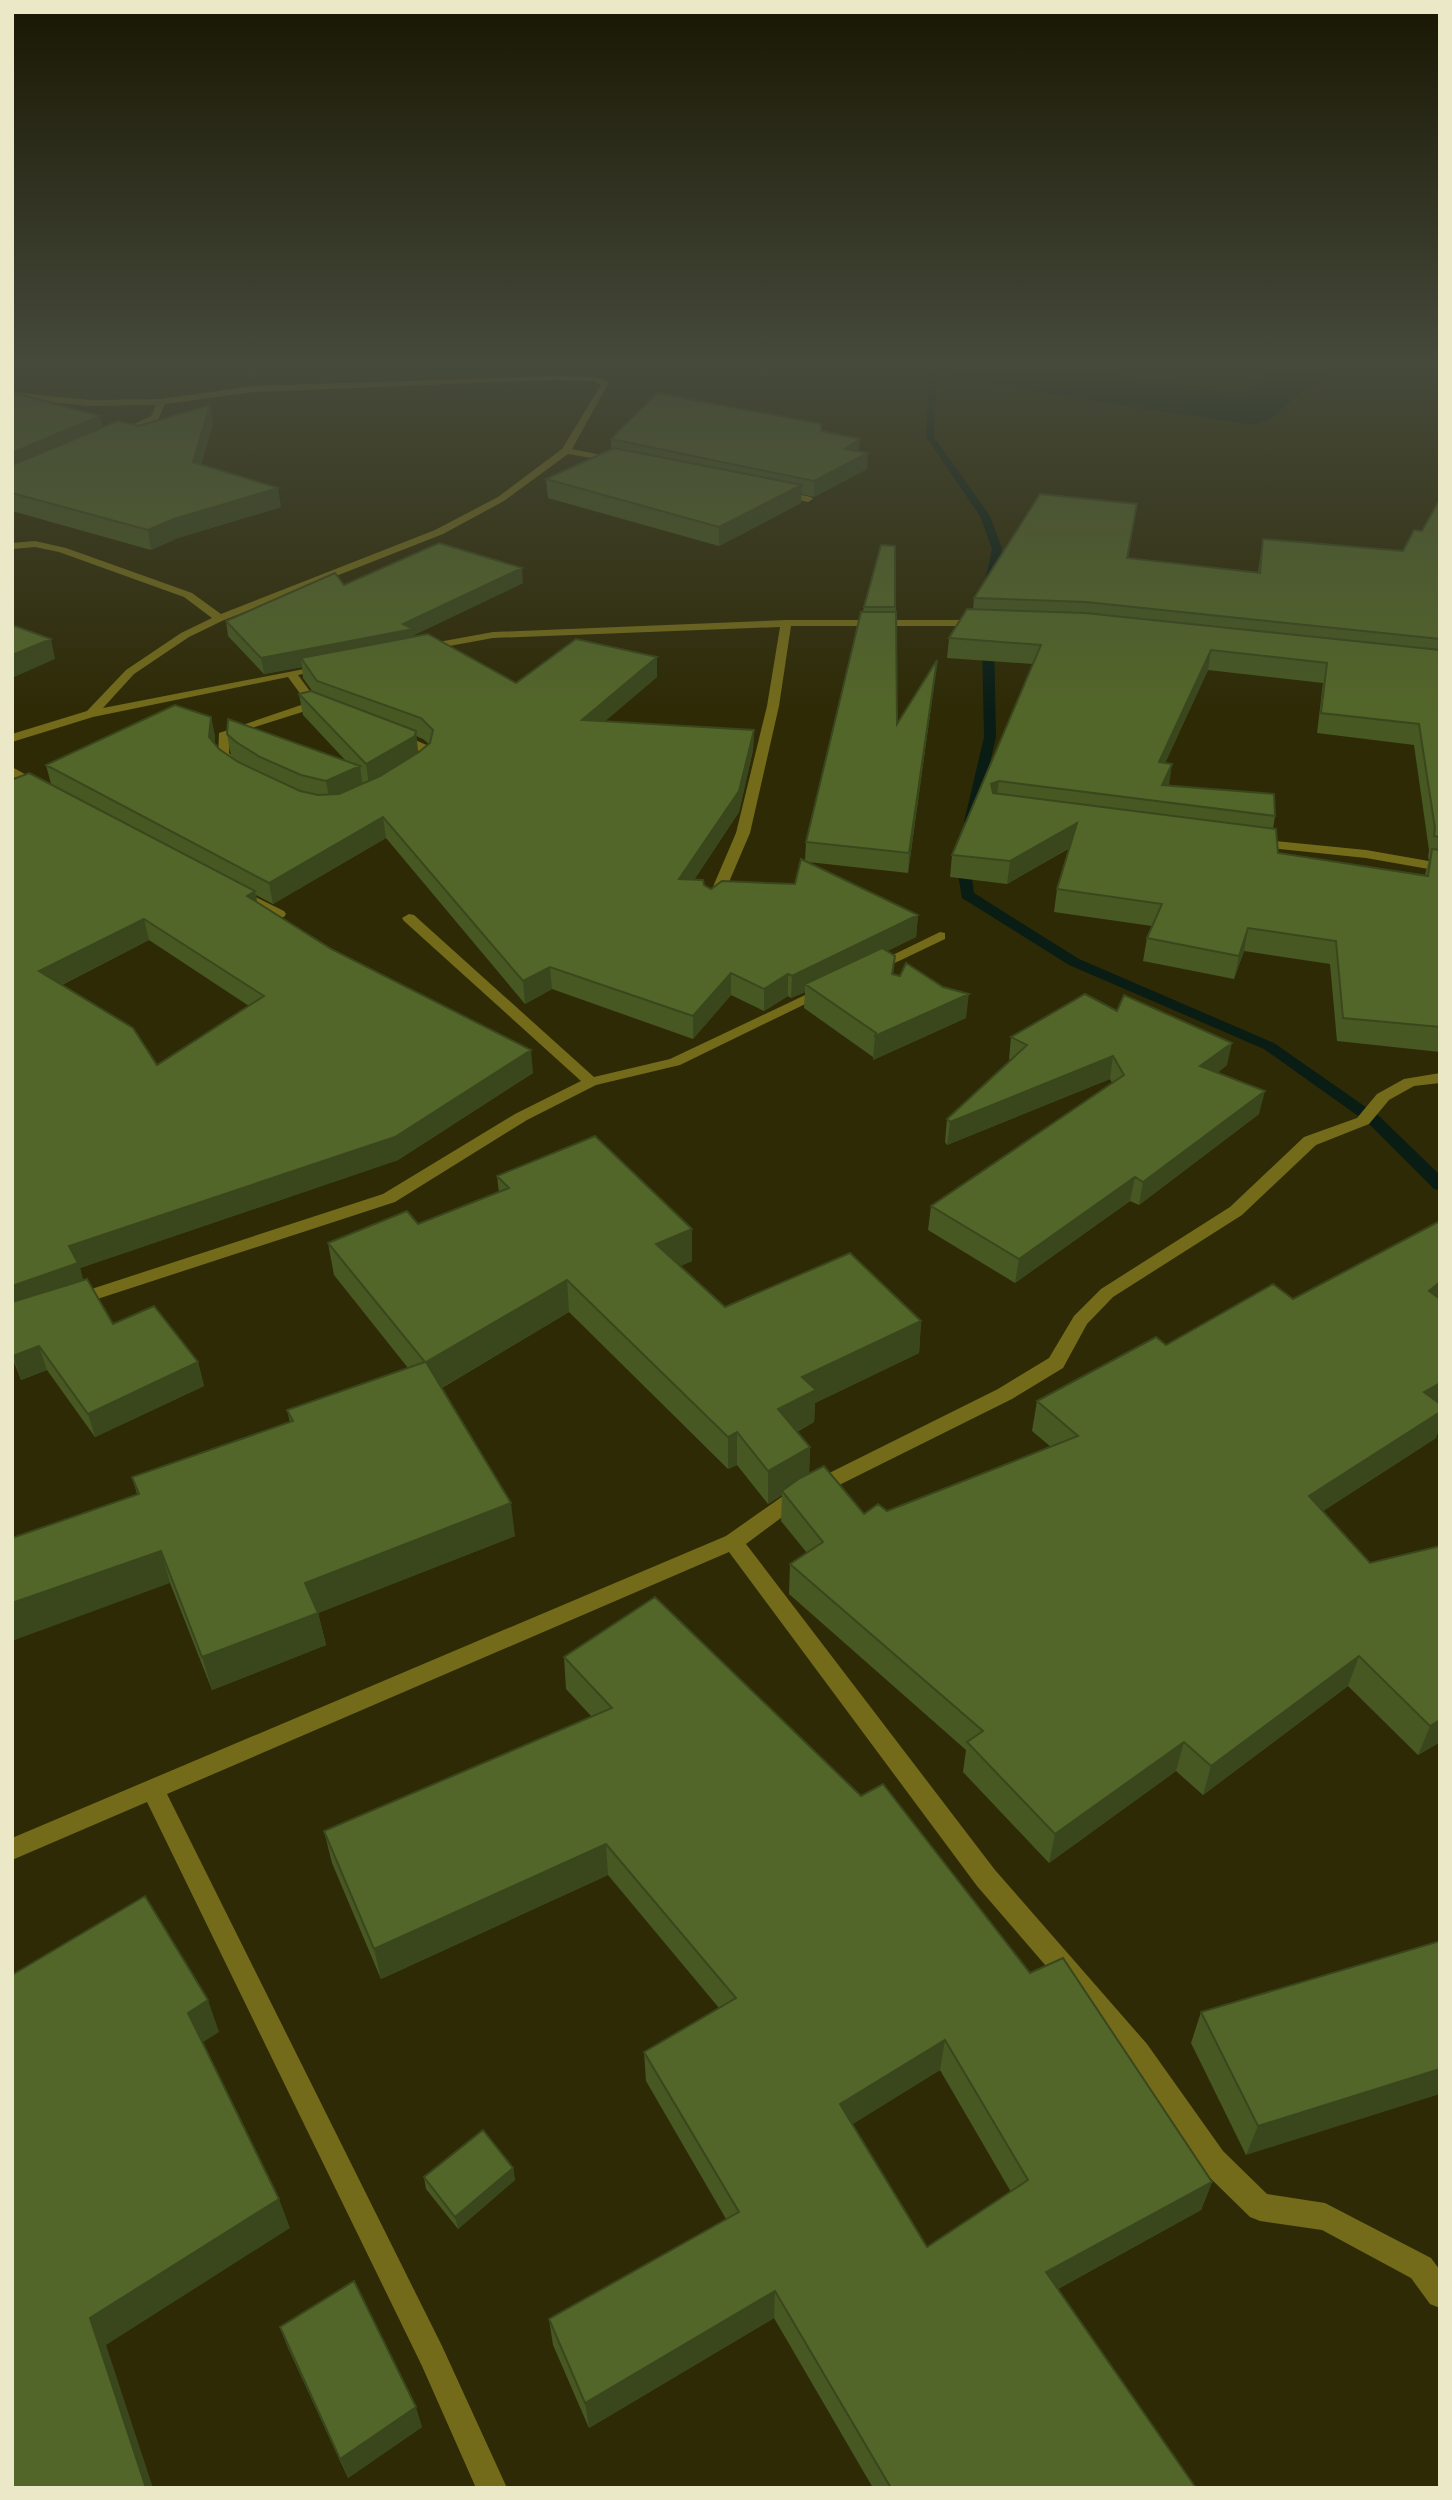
<svg xmlns="http://www.w3.org/2000/svg" width="1452" height="2500" font-family="Raleway,sans-serif">
	<style>
		.lines { fill: none; stroke-linecap: round; stroke-linejoin: round }
		.stream { fill: #091d15; fill-rule: evenodd }
		.river { fill: #091d15; fill-rule: evenodd }
		.minor { fill: #736b1a; fill-rule: evenodd }
		.wall { fill: #475823; fill-rule: evenodd }
		.shaded-wall { fill: #3a471d }
		.building { fill: #536629; stroke: #3a471d; stroke-width: 2; fill-rule: evenodd }
	</style>
	<rect width="100%" height="100%" fill="#2e2a06"/>
	<g class="lines">
		<path class="stream" d="M930,362h8l-4,75 56,79 12,33 -10,43 -9,-2 9,-41 -12,-33 -54,-79z
			M988,636l6,3 2,98 -20,85 -6,4 -6,-4 20,-85 -2,-98z
			M962,852l7,4 5,37 105,66 195,84 106,74 60,58v15l-6,-1 -66,-66 -104,-74 -195,-84 -107,-67 -7,-42z"/>
		<path class="river" d="M931,362h101l210,32c43,-37 48,-32 102,-32l-7,10 -38,22 -29,26 -17,5 -182,-27 -117,-22 -16,-4z"/>
		<path class="minor" d="M552,376l42,1 15,5 -37,67 49,10v4l-53,-9 -64,47 -61,33 -219,86 -35,17 -55,37 -31,34 227,-44v4l-32,7 22,30 -2,2 -88,28 -1,18 12,15 -2,3h-8l-13,-14 1,-24 88,-30 -19,-26 -195,40 -81,25v-8l75,-23 39,-41 55,-37 31,-15 -28,-21 -125,-45 -24,-5 -23,2v-6l23,-2 31,7 126,45 29,21 214,-84 63,-33 64,-48 39,-64 -8,-4 -41,-1 -298,12 -89,12 -7,16 -42,19 -4,-3 1,-2 38,-18 5,-11 -68,1 -76,-8v-6l76,8 73,-1 93,-13z
			M779,490l32,7 2,2 -5,3 -32,-7v-4z
			M786,620h195l5,3 -5,3h-190l-12,80 -29,127 -30,70 -7,4 -7,-4 30,-70 31,-127 13,-79 -287,11 -71,13 -6,-3 6,-3 71,-13z
			M395,731l36,16 -1,16 -8,6h-8l-2,-3 8,-7 1,-7 -30,-14v-6z
			M12,767l31,17 2,3 -6,4 -27,-15z
			M1256,839l110,11 74,13v8l-74,-13 -115,-12 -2,-3z
			M243,891l41,20 2,3 -2,3h-10l-36,-19v-6z
			M409,914l5,1 180,162 76,-18 150,-71 5,-1 7,4 -152,74 -84,20 -69,35 -132,82 -313,102h-12l-3,-4 3,-4 313,-102 132,-80 66,-33 -177,-160 -2,-3z
			M940,932l5,1v6l-67,32 -5,1 -7,-4z
			M1440,1073v10l-26,3 -25,14 -20,24 -53,21 -74,70 -129,82 -26,27 -24,44 -51,31 -215,107 -51,38 249,326 152,174 76,107 44,43 58,9 106,55 9,12v38l-10,-4 -19,-26 -89,-48 -62,-9 -10,-4 -47,-46 -74,-109 -152,-176 -248,-334 -562,242 275,552 65,142h-31l-54,-122 -275,-564 -135,58v-22l714,-302 57,-40 215,-107 51,-31 25,-42 27,-27 129,-82 74,-70 53,-19 20,-24 27,-15z"/>
	</g>
	<path class="wall" d="M12,392l90,35 111,-4 -12,41 80,43 -103,31 -27,12 -139,-39z
		M821,431l38,21 8,17 -53,28 -13,-3v9l-82,43 -171,-48 -2,-19 65,-30v-10z
		M1440,499v553l-103,-11 -7,-77 -86,-13 -10,28 -91,-18 4,-23 5,-12 -98,-14 3,-23 13,-41 -63,36 -57,-7 2,-22 81,-191 -86,-6 2,-20 24,-29 1,-11 163,-94 -9,54 130,14 5,-33 140,12 19,-20zM1208,670l115,13 -6,50 97,12 15,105 -1,8 1,1 -4,16 -147,-22 -5,-24 2,-13 -107,-30 -3,-23z
		M895,546l2,178 40,-64 -2,18 -27,195 -100,-11 110,53 -2,22 -29,14 8,5 -2,18 73,44 -93,42v-3l-69,-49 1,-16 -14,6 -3,-2 -24,15 -33,-16 -38,44 -141,-50 -27,15 -139,-166 -113,66 -17,-9 1,7 276,171 -135,87 -318,108 3,12 30,44 85,38 6,24 -109,51 -48,-67 -26,10 -9,-23v-578l39,5 -5,-19 165,-48 4,20 -1,7 5,5 18,12 -6,-5 -4,-22 119,27 -43,-46 -4,-21 14,-2 -10,-14 -1,-11 -38,7 -36,-38 -2,-15 118,-36 179,-2 -109,52v2l102,46 141,-6 -52,44 149,9 -1,20 -14,62 -45,68 17,9 84,-5 10,-24 1,-18 58,-235zM416,736l7,3 6,5 -11,8zM149,940l100,66 -92,59 -95,-80z
		M1117,1011l110,54 -10,8 42,41 -120,91 -9,-4 -115,82 -87,-53 3,-24 181,-123 -2,-4 -163,66 -2,-3 2,-23 63,-59 -1,-1 2,-22z
		M497,1176l195,85 -12,5 45,41 196,14 -2,32 -104,50 -1,19 -17,10 13,15 -1,27 55,40 23,-3 164,-64 -19,-16 5,-30 129,-56 270,93 -113,73 117,231 -22,13 -70,-69 -145,109 -27,-24 -127,92 -86,-91 3,-22 -177,-156 1,-30 17,-11 -26,-32 1,-26 -14,9 -31,-39 -9,4 -159,-157 -127,76 73,148 -197,77 8,32 -114,45 -42,-107 -33,-89 -5,-17 158,-55 -3,-12 121,-42 -74,-93 -6,-32 90,-19 81,-31z
		M564,1657l466,316 182,209 -11,28 -143,79 138,199h-323l-99,-170 -185,110 -36,-83 -4,-26 177,-100 -80,-138 -2,-29 75,-44 -111,-133 -227,104 -49,-116 -8,-32 268,-114 -26,-28zM940,2070l71,122 -84,55 -75,-123z
		M1440,1941l-194,214 -55,-112 10,-31z
		M513,2168l2,12 -57,49 -32,-40 -2,-12z
		M280,2327l142,100 -74,51 -60,-130z"/>
	<path class="shaded-wall" d="M210,405l3,18 -16,58 -4,-19z
		M100,416l4,18 -92,40v-21z
		M860,439l-1,15 -14,-5z
		M868,453l-1,16 -53,28v-16z
		M802,485l-1,18 -82,43v-19z
		M278,488l3,19 -103,31 -27,12 -3,-20 26,-11z
		M522,568l1,15 -109,52 1,10 -114,13 1,9 -38,7 -3,-16 142,-34z
		M51,639l4,20 -43,19v-23z
		M1211,650l-3,20 -52,113 3,-21z
		M657,657v20l-74,63 -1,-20z
		M937,660l-2,18 -27,195 1,-20z
		M211,717l4,20 -2,21 -4,-21z
		M754,730l-1,20 -14,62 -59,89 -1,-22z
		M416,731l2,21 -49,33 -3,-21z
		M1172,764l-3,22 -7,-1z
		M360,766l3,22 -33,15 -4,-22z
		M999,781l-3,21 -5,-18z
		M383,817l3,21 -113,66 -4,-21z
		M1077,823l-3,22 -67,39 3,-23z
		M255,891l4,21 -12,-16z
		M918,915l-2,22 -104,51 -7,-4v8l-14,6 1,-22z
		M144,919l5,21 -104,53 -6,-22z
		M1248,928l-4,23 -10,28 5,-23z
		M550,967l2,22 -27,15 -2,-23z
		M731,973v22l-38,44v-23z
		M788,974v22l-24,15v-22z
		M969,994l-3,24 -93,42 2,-24z
		M1232,1043l-5,22 -31,24 4,-23z
		M531,1050l2,23 -135,87 -318,108 5,19 -73,25v-26l57,-40z
		M1113,1056l-3,23 -163,66 3,-23z
		M1265,1091l-6,23 -120,91 4,-23z
		M1135,1177l-5,24 -115,82 4,-24z
		M692,1229v32l-35,16 -1,-33z
		M567,1280l2,32 -138,82 -5,-32z
		M1440,1282v22l-11,-13z
		M921,1321l-2,32 -104,50 -1,19 -36,20v-33l24,-32z
		M39,1346l8,24 -26,10 -8,-24z
		M198,1362l6,24 -109,51 -7,-23z
		M1440,1383v24l-16,-15z
		M1440,1412v15l-4,11 -136,88 9,-30z
		M737,1432v33l-9,4v-32z
		M810,1447l-1,33 -27,11v4l-14,9v-33z
		M511,1503l4,33 -197,77 8,32 -114,45 -10,-33 103,-74z
		M161,1551l9,32 -158,58v-38z
		M1359,1656l-11,30 -145,109 8,-29z
		M1440,1720v22l-22,13 12,-29z
		M1184,1742l-8,29 -127,92 6,-29z
		M606,1844l2,31 -227,104 -7,-30z
		M208,2000l11,32 -19,12 -12,-31z
		M945,2040l-5,30 -103,64 3,-30z
		M1440,2069v25l-194,61 12,-29z
		M513,2168l2,12 -57,49 -3,-12z
		M1212,2182l-11,28 -162,89 7,-27z
		M279,2199l11,29 -184,117 47,143h-7l-56,-170z
		M775,2291l-1,27 -185,110 -4,-25z
		M416,2407l6,20 -74,51 -8,-19z"/>
	<path class="building" d="M12,392l88,24 -88,37z
		M657,393l164,31v7l39,8 -15,10 23,4 -54,28 -203,-42z
		M210,405l-17,57 85,26 -104,31 -26,11 -136,-37v-28l106,-44 21,5z
		M614,448l188,37 -83,42 -173,-48z
		M1040,494l97,10 -10,54 133,15 3,-34 140,12 11,-21 8,1 18,-32v140l-354,-37 -112,-4z
		M439,543l83,25 -119,56 10,5 -152,29 -35,-37 109,-48 9,12z
		M881,545l14,1v61h-31z
		M967,609l118,4 355,37v187l-6,-1 1,-8 -16,-104 -98,-11 6,-50 -116,-13 -52,112 13,2 -10,21 112,9 1,22 -276,-35 -8,3 2,9 283,36 2,24 150,23 4,-27 8,1v177l-97,-9 -7,-77 -88,-13 -9,28 -92,-18 15,-34 -105,-15 20,-66 -67,38 -58,-6 89,-210 -92,-7z
		M861,612h35l1,112 40,-64 -28,193 -103,-11z
		M12,625l39,14 -39,16z
		M428,634l88,49 60,-44 81,18 -75,63 172,10 -15,61 -60,88 24,1 1,5 7,4 11,-8 73,3 6,-25 117,56 -126,61 -4,-2 -24,15 -33,-16 -38,43 -143,-49 -27,14 -140,-164 -114,66 -223,-118 129,-60 36,12 -2,20 10,12 19,13 62,29 18,4 21,-1 41,-18 39,-24 11,-9 3,-13 -12,-12 -104,-37 -16,-23z
		M311,691l105,40 -1,5 -49,28 -67,-70z
		M228,719l132,47 -34,15 -25,-6 -41,-18 -24,-15 -9,-8z
		M29,773l226,118 -8,5 84,53 200,101 -136,87 -326,109 9,17 -66,23v-507h2zM144,919l120,77 -107,69 -24,-37 -94,-57z
		M882,948l13,8 -3,18 8,2 6,-13 37,24 26,7 -94,42 1,-3 -71,-49z
		M1085,994l32,17 7,-16 108,48 -32,23 65,25 -122,91 -8,-5 -116,82 -88,-53 193,-131 -11,-19 -163,66 -3,-3 80,-74 -16,-8z
		M595,1136l97,93 -36,15 69,63 125,-54 71,68 -119,56 14,13 -38,19 32,38 -42,24 -31,-39 -9,5 -161,-157 -141,82 85,141 -206,80 13,30 -116,44 -41,-106 -149,52v-65l127,-44 -7,-17 161,-56 -6,-11 138,-48 -97,-119 79,-32 11,13 91,-36 -12,-12z
		M1438,1222l2,2v58l-11,9 11,8v84l-16,9 16,12v8l-131,84 61,67 70,-17v174l-10,6 -71,-70 -148,110 -27,-24 -129,92 -88,-92 16,-11 -193,-167 33,-22 -41,-51 18,-13 24,-12 40,48 14,-10 9,7 191,-75 -41,-35 119,-64 10,8 107,-61 20,15z
		M87,1279l26,45 41,-18 44,56 -110,52 -49,-68 -26,10 -1,-2v-52z
		M655,1597l206,199 22,-12 147,189 33,-15 149,224 -166,90 150,216h-305l-116,-197 -190,112 -36,-84 190,-107 -95,-160 92,-54 -130,-154 -232,105 -50,-118 288,-123 -48,-51zM945,2040l83,140 -101,67 -87,-143z
		M145,1896l63,104 -20,13 91,186 -189,119 56,170h-134v-513z
		M1440,1941v128l-182,57 -57,-114z
		M483,2130l30,38 -58,49 -31,-40z
		M354,2281l62,126 -76,52 -60,-132z"/>
	<linearGradient id="sky" x2="0" y2="1"><stop stop-color="#191703"/><stop offset="0.51" stop-color="#464a3b"/><stop offset="1" stop-color="#464a3b" stop-opacity="0"/></linearGradient>
	<rect width="1452" height="712" fill="url(#sky)"/>
	<rect width="1452" height="2500" fill="none" stroke="#eae8c6" stroke-width="28"/>
</svg>
